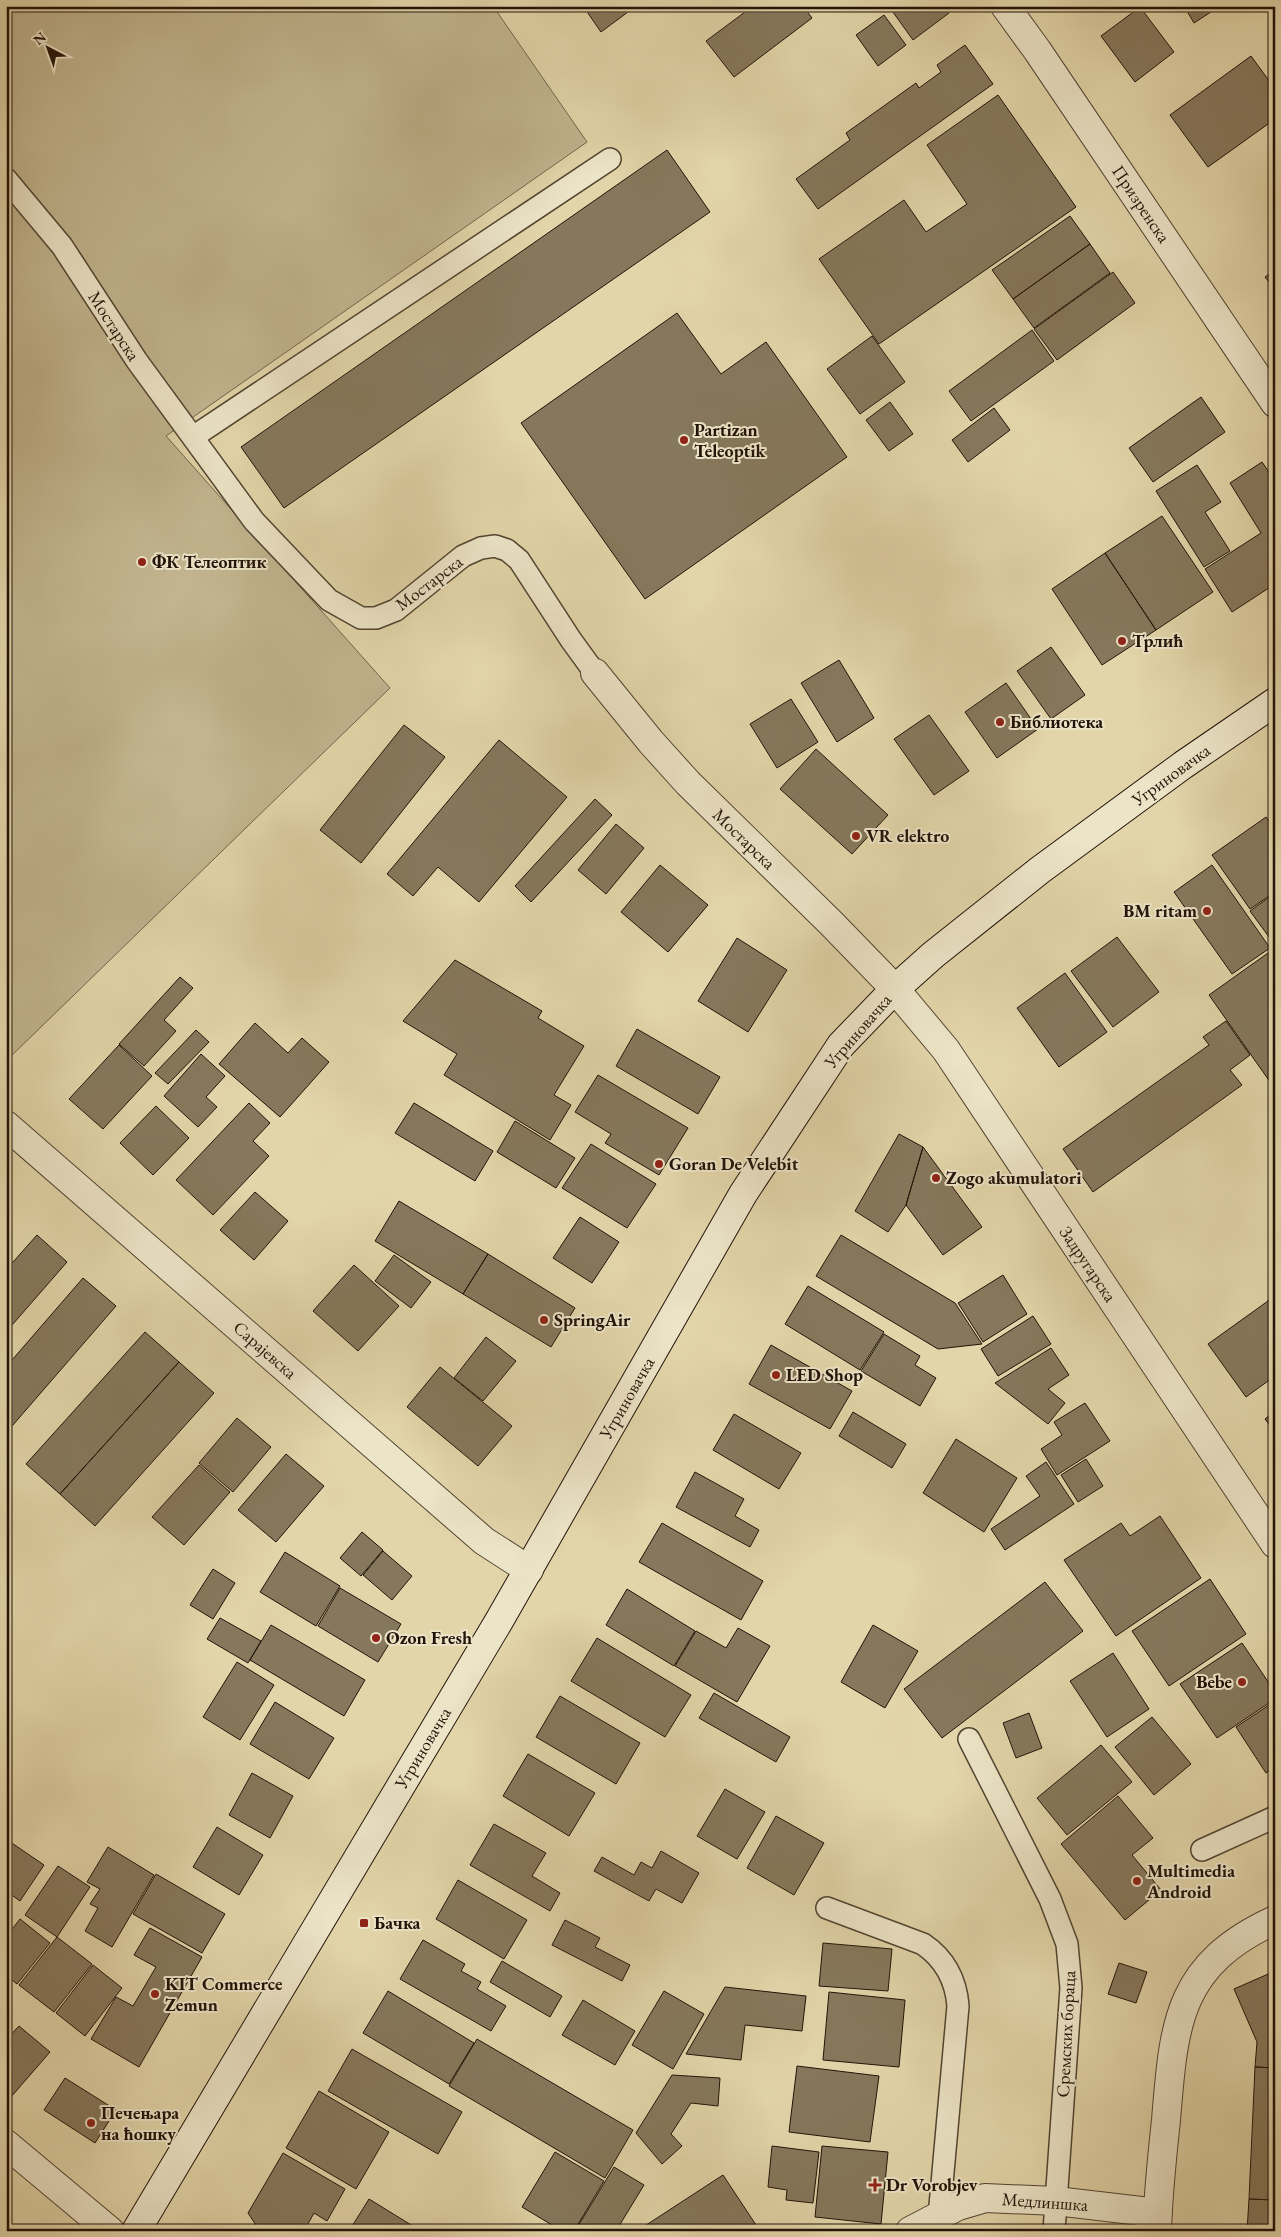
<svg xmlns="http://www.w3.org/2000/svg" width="1281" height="2237" font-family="'EB Garamond',serif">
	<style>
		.green { fill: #c1b48e; stroke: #72644c }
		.building { fill: #86785c; stroke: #221309 }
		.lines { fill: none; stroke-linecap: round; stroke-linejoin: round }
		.service-casing { stroke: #524431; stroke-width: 24 }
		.minor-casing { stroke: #524431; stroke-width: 30 }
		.secondary-casing { stroke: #221309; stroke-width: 30 }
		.service { stroke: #ece4c7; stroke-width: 21 }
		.minor { stroke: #ece4c7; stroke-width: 28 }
		.secondary { stroke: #ece4c7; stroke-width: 28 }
		.poi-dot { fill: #8f2418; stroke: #ece4c7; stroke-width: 2 }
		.labels { text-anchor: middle; stroke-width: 4; stroke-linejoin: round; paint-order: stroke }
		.street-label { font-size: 18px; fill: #221309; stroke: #ece4c7 }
		.poi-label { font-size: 18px; font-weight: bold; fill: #221309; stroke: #ece4c7; text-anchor: start }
	</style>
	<rect width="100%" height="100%" fill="#e2d5a9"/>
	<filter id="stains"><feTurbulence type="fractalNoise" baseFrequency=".004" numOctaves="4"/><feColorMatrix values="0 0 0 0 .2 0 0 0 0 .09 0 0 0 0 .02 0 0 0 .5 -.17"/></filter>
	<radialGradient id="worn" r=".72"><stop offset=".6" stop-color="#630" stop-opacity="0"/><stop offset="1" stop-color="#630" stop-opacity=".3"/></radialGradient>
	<path class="green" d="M6,6h487l94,136 -421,294 224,252 -384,373z"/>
	<path class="building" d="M583,6h53l-35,26z
		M753,6h50l9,12 -78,59 -28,-36z
		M893,6h51l5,7 -36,27 -23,-32z
		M1184,6h36l-26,17z
		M1140,7l34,45 -39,30 -34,-46z
		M884,15l22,30 -28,21 -22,-31z
		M965,45l28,39 -175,125 -22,-30 54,-39 -4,-7 70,-50 3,5 22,-16 -4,-7z
		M1251,56l24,33v30l-67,48 -38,-52z
		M998,95l78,112 -197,137 -60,-85 85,-59 22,32 41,-28 -40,-59z
		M667,150l43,62 -426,296 -43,-61z
		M1070,216l20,28 -77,55 -21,-29z
		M1090,244l20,29 -76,55 -21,-29z
		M1275,270v20l-10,-13z
		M1113,272l22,31 -78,57 -23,-31z
		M677,313l44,61 45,-32 81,115 -202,142 -124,-176z
		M1032,330l22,31 -83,60 -22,-30z
		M872,336l33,46 -45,32 -33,-45z
		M1201,397l24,35 -72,50 -24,-34z
		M890,402l23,32 -24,17 -23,-31z
		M994,408l16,22 -42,32 -16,-22z
		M1262,462l13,19v103l-43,28 -27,-43 56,-36 -31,-50z
		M1197,465l24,37 -16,10 25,39 -26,16 -48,-76z
		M1162,516l51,76 -57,38 -51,-77z
		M1105,553l51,77 -54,35 -50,-76z
		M1051,647l34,48 -34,24 -34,-48z
		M839,660l35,58 -37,24 -36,-59z
		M1006,683l32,46 -41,29 -32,-46z
		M791,699l27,43 -41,26 -27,-44z
		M929,715l40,56 -35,24 -40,-56z
		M404,725l41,32 -84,106 -41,-33z
		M499,740l68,57 -88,105 -41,-35 -25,29 -26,-22z
		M816,749l72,66 -36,39 -72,-65z
		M595,799l17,16 -81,87 -16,-16z
		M1266,817l9,12v63l-25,17 -38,-54z
		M616,824l28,24 -38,46 -28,-24z
		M660,865l48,40 -40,47 -47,-40z
		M1212,865l58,83 -38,26 -58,-82z
		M1275,893v40l-6,4 -19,-26z
		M1117,937l42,55 -46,35 -42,-56z
		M737,938l50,32 -39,62 -50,-31z
		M1268,953l7,9v127l-66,-94z
		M455,960l87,51 -4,7 46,28 -30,49 17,10 -21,35 -106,-65 13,-21 -54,-33z
		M1065,973l42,59 -48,35 -42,-59z
		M180,977l13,11 -29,32 12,11 -32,35 -25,-22z
		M1226,1021l24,34 -20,15 12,15 -149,107 -30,-43 146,-104 -6,-8z
		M255,1023l33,30 14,-15 27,24 -49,55 -61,-53z
		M637,1029l83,48 -22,37 -82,-48z
		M196,1030l13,12 -41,42 -13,-11z
		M119,1045l33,31 -49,53 -34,-30z
		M201,1054l24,22 -19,21 11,10 -19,20 -34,-31z
		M598,1075l90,53 -29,47 -54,-32 6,-9 -36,-22z
		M249,1103l21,20 -17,18 16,15 -56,59 -37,-35z
		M414,1103l79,48 -18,30 -80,-48z
		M156,1106l33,32 -36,37 -33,-32z
		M515,1121l60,37 -19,30 -59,-36z
		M899,1134l24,13 -17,58 -18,27 -33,-21z
		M591,1144l65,40 -29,44 -65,-40z
		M923,1147l59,80 -39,28 -37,-50z
		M255,1192l33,29 -34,39 -34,-30z
		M399,1201l89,53 -25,40 -88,-53z
		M580,1217l39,25 -27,41 -39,-25z
		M6,1219l6,5 -6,6z
		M37,1235l30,27 -61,70v-62z
		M841,1235l114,68 27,41 -44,5 -122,-73z
		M488,1254l87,54 -24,39 -88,-53z
		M394,1255l37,27 -20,26 -36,-27z
		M354,1265l45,41 -41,45 -45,-40z
		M1003,1275l24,39 -44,28 -25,-39z
		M83,1278l33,28 -110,127v-66z
		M808,1286l76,46 -24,38 -75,-46z
		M1275,1296v80l-29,21 -38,-53z
		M1033,1316l18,28 -53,32 -17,-27z
		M145,1332l34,30 -119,132 -34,-30z
		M884,1334l36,22 -5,9 21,13 -16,28 -59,-35z
		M486,1337l30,24 -33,40 -29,-23z
		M771,1345l81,46 -22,38 -81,-45z
		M1051,1348l18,27 -21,14 17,14 -17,21 -53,-41z
		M179,1362l35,31 -119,133 -35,-32z
		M440,1367l72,59 -34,40 -71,-59z
		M1085,1403l25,38 -53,34 -16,-26 21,-14 -8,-13z
		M1275,1411v21l-10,-13z
		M853,1412l53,32 -14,24 -53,-32z
		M734,1414l67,39 -22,36 -66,-39z
		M237,1418l34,29 -38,45 -34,-29z
		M956,1439l61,39 -33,54 -61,-39z
		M286,1454l38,32 -48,56 -38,-32z
		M1086,1459l17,27 -25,16 -17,-27z
		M1046,1462l28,42 -69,46 -14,-21 49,-33 -14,-20z
		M199,1465l31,27 -46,53 -32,-28z
		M695,1472l49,27 -9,17 24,14 -9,17 -74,-40z
		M1160,1516l41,62 -85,58 -52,-76 57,-37 9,13z
		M662,1523l101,58 -22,39 -102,-58z
		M362,1532l21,18 -22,26 -21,-18z
		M383,1551l29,25 -20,24 -29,-25z
		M285,1552l55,34 -24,40 -56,-34z
		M213,1569l22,14 -22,36 -23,-14z
		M1210,1579l36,55 -77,52 -37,-55z
		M1045,1582l38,49 -141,107 -38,-49z
		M340,1588l61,36 -23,38 -60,-36z
		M627,1589l68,42 -21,35 -68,-41z
		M220,1618l41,23 -13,22 -41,-24z
		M271,1625l94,55 -21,36 -94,-56z
		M873,1625l45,26 -33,57 -44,-26z
		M738,1628l32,18 -33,56 -62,-36 21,-35 30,17z
		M597,1638l94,57 -26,42 -94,-56z
		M1242,1643l33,49v7l-58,39 -37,-54z
		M1113,1653l36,56 -42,28 -37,-56z
		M237,1662l37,23 -34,55 -37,-23z
		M714,1693l76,44 -14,25 -77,-44z
		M560,1696l80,47 -24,41 -80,-47z
		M1275,1701v66l-9,6 -30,-46z
		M275,1702l59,36 -25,41 -59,-35z
		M1029,1713l13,35 -26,10 -13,-35z
		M1152,1717l39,47 -37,31 -39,-48z
		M1101,1745l31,37 -65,53 -30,-37z
		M528,1754l67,39 -26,43 -66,-40z
		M252,1773l41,23 -23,42 -41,-23z
		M725,1789l40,23 -28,47 -40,-23z
		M1118,1796l35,42 -21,17 29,35 -36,30 -64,-76z
		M776,1816l48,27 -30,52 -47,-27z
		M494,1824l52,29 -14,23 28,17 -10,18 -80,-46z
		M217,1827l46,28 -24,40 -46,-28z
		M6,1839l38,26 -24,36 -14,-10z
		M108,1847l46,28 -42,72 -27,-16 13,-23 -8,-4 10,-15 -13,-7z
		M661,1851l38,22 -17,30 -26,-14 -7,12 -55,-30 8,-14 32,18 7,-13 11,6z
		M58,1866l32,21 -33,50 -32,-22z
		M156,1874l69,40 -23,39 -69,-39z
		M458,1880l69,40 -23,39 -68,-40z
		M20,1919l30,24 -33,41 -11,-9v-38z
		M565,1920l35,18 -5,9 35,18 -8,16 -70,-36z
		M150,1928l52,29 -63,110 -48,-28 25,-42 17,9 23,-39 -22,-12z
		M57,1937l35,27 -38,48 -35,-27z
		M423,1940l42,24 -4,7 20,11 -4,7 29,17 -15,25 -91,-52z
		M823,1943l69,6 -4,42 -69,-5z
		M502,1961l60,35 -12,21 -60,-35z
		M1119,1963l28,9 -11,31 -28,-9z
		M93,1965l29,23 -37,48 -29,-23z
		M1275,1971v97l-20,-1 2,-25 -23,-53z
		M725,1987l81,9 -4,35 -57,-6 -4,35 -55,-6z
		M388,1991l86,52 -25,41 -86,-51z
		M664,1991l40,23 -31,55 -41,-24z
		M829,1992l76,8 -6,67 -76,-7z
		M583,2000l52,31 -20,34 -53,-30z
		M19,2026l31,26 -39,45 -5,-3v-54z
		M477,2039l156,91 -28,48 -156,-92z
		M352,2049l110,63 -24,42 -110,-63z
		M797,2066l82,10 -9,66 -81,-10z
		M1255,2067l20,1v132l-26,-1z
		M672,2075l48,3 -2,28 -27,-3 -20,31 11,12 -20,18 -26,-31z
		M65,2078l51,32 -21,33 -51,-33z
		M319,2091l70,41 -33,57 -70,-41z
		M772,2146l47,6 -6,51 -27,-3 1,-10 -19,-3z
		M822,2146l66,6 -7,72 -66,-7z
		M555,2152l49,29 -30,50h-12l-40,-24z
		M283,2153l62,36 -18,32 -13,-8 -10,18h-44l-12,-18z
		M614,2167l30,18 -28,46h-41z
		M723,2175l37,56h-123z
		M369,2199l52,32h-72z
		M1249,2199l26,1v31h-28z"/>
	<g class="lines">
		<defs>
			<path id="service" d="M6,179l56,67 75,115 117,160 75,79 32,18h15l20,-8 67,-54 18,-8 14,-2 12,4 12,10 52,80 24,33
				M193,437l417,-278
				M969,1739l81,160 17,45 4,44 -17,243
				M1202,1850l73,-33
				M827,1908l96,36c22,15 33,36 35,62l-20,222"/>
			<path id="minor" d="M1005,6l32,44 238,353
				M595,673l56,69 37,41 143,140 64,66 51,61 329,494
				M6,1125l478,416 45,29
				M6,2144l104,87
				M910,2231l48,-25 27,-8 71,3 102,12
				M1157,2231c1,-37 5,-74 9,-111 8,-97 11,-155 109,-200"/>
			<path id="secondary" d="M136,2231l363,-610 244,-427 98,-149 54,-56 38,-34 107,-85 143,-105 92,-63"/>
		</defs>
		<use href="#service" class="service-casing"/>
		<use href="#minor" class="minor-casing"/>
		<use href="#secondary" class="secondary-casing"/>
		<use href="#service" class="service"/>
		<use href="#minor" class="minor"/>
		<use href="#secondary" class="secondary"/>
	</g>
	<g class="poi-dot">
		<circle cx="684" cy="440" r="5"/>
		<circle cx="142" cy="562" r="5"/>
		<circle cx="1122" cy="641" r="5"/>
		<circle cx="1000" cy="722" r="5"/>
		<circle cx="856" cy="836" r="5"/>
		<circle cx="1207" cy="911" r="5"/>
		<circle cx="659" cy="1164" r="5"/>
		<circle cx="936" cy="1178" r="5"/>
		<circle cx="544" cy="1320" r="5"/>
		<circle cx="776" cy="1375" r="5"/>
		<circle cx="376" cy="1638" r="5"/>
		<circle cx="1242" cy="1682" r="5"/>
		<circle cx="1137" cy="1881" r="5"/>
		<rect x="359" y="1918" width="10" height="10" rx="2.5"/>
		<circle cx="155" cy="1994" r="5"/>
		<circle cx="91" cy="2123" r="5"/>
		<path d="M872.5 2177.5h5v5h5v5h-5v5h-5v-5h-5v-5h5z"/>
	</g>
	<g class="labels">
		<g class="street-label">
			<text transform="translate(1141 204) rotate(56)" y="6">Призренска</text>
			<text transform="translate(114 326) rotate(57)" y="6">Мостарска</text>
			<text transform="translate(429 583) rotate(-37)" y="6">Мостарска</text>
			<text transform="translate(1171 775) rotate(-36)" y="6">Угриновачка</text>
			<text transform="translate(744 839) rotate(44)" y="6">Мостарска</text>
			<text transform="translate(858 1031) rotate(-49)" y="6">Угриновачка</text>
			<text transform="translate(1088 1264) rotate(56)" y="6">Задругарска</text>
			<text transform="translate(265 1350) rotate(41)" y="6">Сарајевска</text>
			<text transform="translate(627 1398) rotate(-60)" y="6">Угриновачка</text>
			<text transform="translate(423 1748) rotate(-59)" y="6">Угриновачка</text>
			<text transform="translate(1066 2034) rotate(-87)" y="6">Сремских бораца</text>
			<text transform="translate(1045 2202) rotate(4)" y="6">Медлиншка</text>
		</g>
		<g class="poi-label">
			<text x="694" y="436">Partizan<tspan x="694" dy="21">Teleoptik</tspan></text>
			<text x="152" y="568">ФК Телеоптик</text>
			<text x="1132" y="647">Трлић</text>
			<text x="1010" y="728">Библиотека</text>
			<text x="866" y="842">VR elektro</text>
			<text x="1197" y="917" text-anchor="end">BM ritam</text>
			<text x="669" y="1170">Goran De Velebit</text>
			<text x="946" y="1184">Zogo akumulatori</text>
			<text x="554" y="1326">SpringAir</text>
			<text x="786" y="1381">LED Shop</text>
			<text x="386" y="1644">Ozon Fresh</text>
			<text x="1232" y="1688" text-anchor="end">Bebe</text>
			<text x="1147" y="1877">Multimedia<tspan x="1147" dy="21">Android</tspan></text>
			<text x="374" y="1929">Бачка</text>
			<text x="165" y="1990">KIT Commerce<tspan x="165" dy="21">Zemun</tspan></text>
			<text x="101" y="2119">Печењара<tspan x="101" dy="21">на ћошку</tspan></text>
			<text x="886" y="2191">Dr Vorobjev</text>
		</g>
	</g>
	<rect width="1281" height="2237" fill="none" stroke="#e2d5a9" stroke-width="25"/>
	<rect x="8" y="8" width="1266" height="2222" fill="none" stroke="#221309" stroke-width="2.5"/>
	<rect x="12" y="12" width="1256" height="2212" fill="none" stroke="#221309"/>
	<g transform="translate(48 48) rotate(319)" stroke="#ece4c7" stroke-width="4" paint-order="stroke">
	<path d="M0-4L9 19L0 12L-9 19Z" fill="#221309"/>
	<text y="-8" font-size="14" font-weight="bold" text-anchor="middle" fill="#221309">N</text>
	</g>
	<rect width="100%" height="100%" filter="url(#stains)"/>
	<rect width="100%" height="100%" fill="url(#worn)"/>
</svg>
